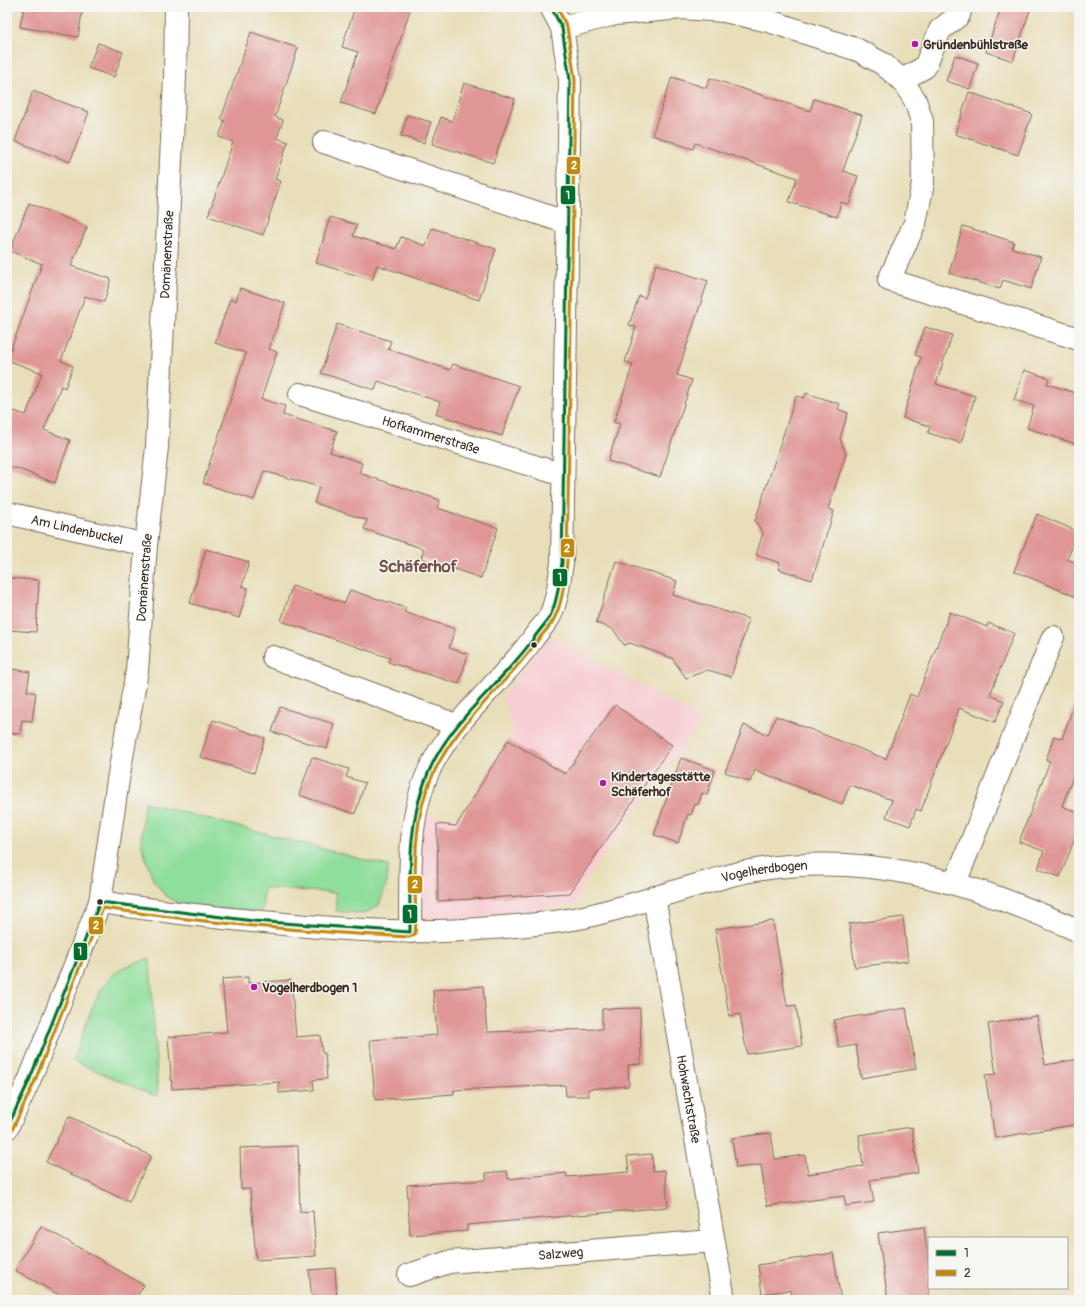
<svg xmlns="http://www.w3.org/2000/svg" width="1086" height="1307" font-family="Pangolin,sans-serif">
	<style>
		.built { fill: #f7cfd4 }
		.green { fill: #90de9c; stroke: #66845d }
		.building { fill: #df9695 }
		.lines { fill: none; stroke-linecap: round; stroke-linejoin: round }
		.minor-casing { stroke: #786954; stroke-width: 24 }
		.minor { stroke: #fff; stroke-width: 22 }
		.bus-1-casing { stroke: #f6f6f2; stroke-width: 6 }
		.bus-2-casing { stroke: #f6f6f2; stroke-width: 6 }
		.bus-1 { stroke: #00702c; stroke-width: 3 }
		.bus-2 { stroke: #c18b09; stroke-width: 3 }
		.poi-dot { fill: #b5179e; stroke: #f6f6f2; stroke-width: 1.5 }
		.bus-dot { fill: #3b2a1e; stroke: #f6f6f2; stroke-width: 1.5 }
		.labels { text-anchor: middle; stroke-width: 3; stroke-linejoin: round; paint-order: stroke }
		.poi-label { font-size: 13px; font-weight: bold; fill: #3b2a1e; stroke: #f6f6f2; text-anchor: start }
		.street-label { font-size: 13px; fill: #3b2a1e; stroke: #f6f6f2 }
		.district-label { font-size: 17px; font-weight: bold; fill: #745048; stroke: #f6f6f2 }
		.line-badge { stroke: #f6f6f2; stroke-width: 1.5 }
		.badge-label { font-size: 11px; text-anchor: middle; font-weight: bold; fill: #fff }
	</style>
	<rect width="100%" height="100%" fill="#f6f6f2"/>
	<filter id="ink" filterUnits="userSpaceOnUse"><feTurbulence type="fractalNoise" baseFrequency=".025" numOctaves="2"/><feDisplacementMap in="SourceGraphic" scale="8" xChannelSelector="R" yChannelSelector="G"/><feConvolveMatrix kernelMatrix="1 2 1 2 8 2 1 2 1" color-interpolation-filters="sRGB"/></filter>
	<filter id="wash" filterUnits="userSpaceOnUse"><feTurbulence type="fractalNoise" baseFrequency=".012" numOctaves="4" result="noise"/><feDisplacementMap in="SourceGraphic" scale="16" xChannelSelector="R" yChannelSelector="G"/><feGaussianBlur stdDeviation="0.9" result="paint"/><feColorMatrix in="noise" values="0 0 0 0 0 0 0 0 0 0 0 0 0 0 0 0 0 1.4 0 .05"/><feComposite in="paint" operator="in"/></filter>
	<g filter="url(#wash)">
		<rect width="100%" height="100%" fill="#e8deb9"/>
		<path class="built" d="M551,636l152,84 -118,161 -7,16 -2,8 -92,13 -71,4 4,-106 44,2 52,-88 -10,-34z"/>
		<path class="green" d="M144,802l244,64 -1,17 -8,22 -15,9 -28,-3v-18l-72,-5 -2,24 -82,-7 -15,-10 -12,-15 -12,-38z
			M150,958l8,139 -85,-36c10,-26 21,-74 45,-90 8,-6 22,-9 32,-13z"/>
		<g id="blocks">
			<path class="building" d="M24,7h59l-5,30 -58,-10z
				M355,7h56l-35,107 -35,-11 17,-51 -16,-5z
				M1001,7h30l-18,54 -27,-9z
				M251,32l47,16 -23,69 8,3 -6,18 11,4 -13,37 6,2 -18,54 -55,-19 25,-74 -14,-5 6,-16 -4,-2z
				M98,43l25,9 -9,25 -26,-9z
				M955,55l23,8 -8,26 -24,-8z
				M672,77l34,11 4,-10 100,33 4,-12 48,16 -19,56 15,5 -9,29 -8,-3 -4,15 -48,-15 8,-24 -102,-35 -2,6 -41,-14z
				M464,83l51,16 -22,64 -61,-19 9,-27 11,4z
				M33,91l56,21 -19,50 -55,-21z
				M969,92l63,22 -14,41 -63,-21z
				M407,115l24,7 -7,21 -23,-7z
				M29,203l58,24 -16,39 40,13 -7,23 -19,-6 -24,65 12,5 -8,22 -4,-2 -17,44 26,10 -15,43 -39,-15h-9v-38l7,-19 12,4 16,-42 -35,-13 35,-96 -32,-13z
				M330,217l27,8 -4,11 43,13 5,-12 25,9 6,-18 64,21 -17,51 -102,-35 -5,15 -56,-17z
				M963,226l51,16 -2,6 29,9 -10,32 -28,-9 -3,9 -51,-16z
				M656,264l52,17 -31,94 15,5 -32,97 -52,-16 12,-37 -6,-2 19,-58 -8,-2 11,-35 -7,-2 10,-29 6,2z
				M240,288l45,15 -16,46 8,3 -16,47 24,7 -2,9 54,16 -7,21 32,11 -3,10 81,27 -3,8 61,20 -17,50 -60,-20 3,-9 -60,-20 3,-9 -53,-17 5,-16 -55,-16 -10,29 -51,-17 43,-130 -31,-10 15,-44 6,2z
				M337,324l54,17 -3,8 62,21 3,-6 66,22 -17,50 -66,-22 4,-12 -62,-21 -3,9 -54,-17z
				M925,327l27,8 -16,49 39,12 -14,47 -33,-10 2,-7 -27,-8 18,-61 -6,-2z
				M1024,370l25,8 -2,6 32,10v51l-52,-17 7,-22 -20,-6z
				M806,393l34,11 -2,5 10,4 -8,25 6,16 -18,55 6,2 -22,69 -34,-11 2,-6 -24,-8 7,-22 -8,-12 41,-125 8,2z
				M1037,514l42,18 -12,27 12,5v34l-65,-27z
				M206,549l43,13 -7,24 6,2 -9,30 -49,-15z
				M616,561l61,20 -4,14 76,24 -18,58 -23,-7 -22,8 -14,-20 -42,-15 -6,2 -11,-16 -17,-6z
				M7,578l32,2 -3,52 -29,-2z
				M292,586l53,17 5,-13 56,18 -2,4 51,17 -6,19 19,6 -9,30 -71,-22 2,-4 -109,-37z
				M950,612l37,15 1,-4 26,10 -24,62 14,6 -9,21 -36,-14 -38,103 -5,-2 -6,17 -24,-9 6,-17 -42,-15 -8,19 -87,-34 -5,12 -25,-10 19,-47 24,10 8,-19 110,43 24,-65 7,3z
				M7,668l23,4 -3,19 9,2 -4,28 -10,-1 -2,14 -13,-1z
				M1076,699l3,1v61l-17,45 17,7v15l-19,49 -22,-8 6,-18 -25,-9 31,-81 -4,-1 8,-24 8,3z
				M615,705l57,40 -102,148 -132,8 -1,-77 19,2 52,-86 57,34z
				M280,707l54,17 -7,25 -55,-17z
				M213,720l52,18 -11,35 -54,-16z
				M312,757l37,12 -3,8 19,6 -10,31 -56,-19z
				M681,758l34,12 -8,25 -5,-2 -4,12 -3,-1 -4,11 -3,-1 -10,29 -24,-8z
				M903,917l5,44 -53,6 -6,-43z
				M773,921l14,85 9,-1 6,41 -55,8 -7,-40 -11,2 -14,-87z
				M248,977v6l43,-3 5,57 24,-2 2,18h3l2,26 -14,1 1,10 -35,3v-11l-107,7 -4,-52 59,-5 -5,-53z
				M483,986l4,46 115,-3v-20l38,-1 1,56 -13,1 1,21 -41,3 1,7h-23l-1,-11 -111,5v4l-79,6 -5,-60 67,-5 -4,-45z
				M906,1008l10,61 -55,9 -5,-33 -17,3 -5,-28z
				M1037,1016l8,49 34,-6v65l-84,14 -10,-63 11,-1 -8,-50z
				M69,1116l82,40 -22,46 -83,-40z
				M912,1127l6,46 -48,7 4,22 -28,4 -2,-10 -77,10 -6,-41 -25,3 -4,-30 39,-5 4,26 30,-4 3,19 55,-8 -4,-31z
				M298,1146l2,66 13,-1 3,45 -60,4 -6,-71h-9l-1,-41z
				M652,1154l1,17 12,-1 3,37 -201,18v6l-57,4 -3,-50 79,-5v-7l21,-2 1,8 58,-6 1,4 62,-5 -2,-16z
				M41,1226l103,59 -9,15h-67l-53,-30z
				M924,1227l5,40v33h-41l-10,-67z
				M833,1253l8,47h-49l-1,-10 -29,4 -4,-29z
				M335,1268l2,32h-25l-3,-30z"/>
		</g>
	</g>
	<g filter="url(#ink)">
		<use href="#blocks" fill-opacity="0" stroke="#786954" stroke-width="1"/>
		<g class="lines">
			<defs>
				<g id="minor">
					<path d="M562,28l53,-14 67,-6 42,3 45,10 89,29 25,14 19,16 13,20 7,21 1,62 -8,40 -26,57 190,59"/>
					<path d="M902,80l23,-13 15,-37 19,-15 2,-8"/>
					<path d="M324,142l244,81"/>
					<path id="s1" d="M300,394l263,81"/>
					<path id="s2" d="M7,513l139,32"/>
					<path d="M273,657l183,68"/>
					<path d="M955,883l98,-246"/>
					<path id="s3" d="M654,897l70,403"/>
					<path id="s4" d="M100,902c58,9 116,16 174,21 72,7 143,12 216,5 30,-2 65,-5 94,-11 39,-9 78,-22 116,-33 15,-4 29,-9 44,-12 121,-23 225,9 335,59"/>
					<path d="M410,932c1,-58 -5,-122 26,-175 25,-44 66,-76 96,-117 5,-8 13,-15 18,-24 8,-17 9,-35 12,-53l8,-483 -8,-52 -11,-21"/>
					<path id="s5" d="M7,1128l22,-47 71,-179 18,-122 19,-109 9,-126 11,-98 18,-369 1,-71"/>
					<path id="s6" d="M409,1275l40,-13 264,-21"/>
				</g>
			</defs>
			<use href="#minor" class="minor-casing"/>
			<use href="#minor" class="minor"/>
			<defs>
				<path id="bus-1" d="M7,1128l22,-47 71,-179 154,19 156,11c0,-59 -4,-121 26,-175 25,-45 68,-77 98,-119 5,-8 12,-14 16,-22 8,-16 9,-35 12,-53l8,-483 -8,-52 -11,-21"/>
				<path id="bus-2" d="M12,1130l22,-47 69,-175c102,15 204,24 307,29l5,-3c2,-15 0,-30 0,-45 0,-37 1,-76 16,-110 23,-55 73,-91 107,-139 5,-7 12,-13 16,-21 9,-17 10,-38 13,-56l8,-483 -8,-53 -10,-20"/>
			</defs>
			<use href="#bus-1" class="bus-1-casing"/>
			<use href="#bus-2" class="bus-2-casing"/>
			<use href="#bus-1" class="bus-1"/>
			<use href="#bus-2" class="bus-2"/>
		</g>
	</g>
	<g class="poi-dot">
		<circle cx="915" cy="44" r="4"/>
		<circle cx="603" cy="783" r="4"/>
		<circle cx="254" cy="987" r="4"/>
	</g>
	<g class="bus-dot">
		<circle cx="534" cy="645" r="3.5"/>
		<circle cx="100" cy="902" r="3.5"/>
	</g>
	<g class="labels">
		<g class="poi-label">
			<text x="923" y="49">Gründenbühlstraße</text>
			<text x="611" y="781">Kindertagesstätte<tspan x="611" dy="15">Schäferhof</tspan></text>
			<text x="262" y="992">Vogelherdbogen 1</text>
		</g>
		<g class="street-label">
			<text dy="5" stroke="none"><textPath href="#s5" startOffset="896">Domänenstraße</textPath></text>
			<text dy="5" stroke="none"><textPath href="#s1" startOffset="137">Hofkammerstraße</textPath></text>
			<text dy="5" stroke="none"><textPath href="#s2" startOffset="72">Am Lindenbuckel</textPath></text>
			<text dy="5" stroke="none"><textPath href="#s5" startOffset="572">Domänenstraße</textPath></text>
			<text dy="5" stroke="none"><textPath href="#s4" startOffset="673">Vogelherdbogen</textPath></text>
			<text dy="5" stroke="none"><textPath href="#s3" startOffset="205">Hohwachtstraße</textPath></text>
			<text dy="5" stroke="none"><textPath href="#s6" startOffset="154">Salzweg</textPath></text>
		</g>
		<g class="district-label">
			<text x="418" y="572">Schäferhof</text>
		</g>
	</g>
	<g class="line-badge">
		<rect x="566" y="156" width="15" height="19" rx="4" fill="#c18b09"/>
		<rect x="560" y="185" width="16" height="20" rx="4" fill="#00702c"/>
		<rect x="560" y="538" width="15" height="20" rx="4" fill="#c18b09"/>
		<rect x="552" y="568" width="16" height="19" rx="4" fill="#00702c"/>
		<rect x="407" y="875" width="16" height="19" rx="4" fill="#c18b09"/>
		<rect x="402" y="904" width="16" height="20" rx="4" fill="#00702c"/>
		<rect x="88" y="916" width="16" height="19" rx="4" fill="#c18b09"/>
		<rect x="73" y="942" width="15" height="19" rx="4" fill="#00702c"/>
	</g>
	<g class="badge-label">
		<text x="574" y="169">2</text>
		<text x="568" y="199">1</text>
		<text x="567" y="552">2</text>
		<text x="560" y="581">1</text>
		<text x="415" y="888">2</text>
		<text x="410" y="918">1</text>
		<text x="96" y="929">2</text>
		<text x="80" y="955">1</text>
	</g>
	<rect width="1086" height="1307" fill="none" stroke="#f6f6f2" stroke-width="24"/>
	<rect x="928" y="1237" width="140" height="52" fill="#f6f6f2" stroke="#aba49d"/>
	<rect x="936" y="1250" width="20" height="6" fill="#00702c" stroke="#aba49d"/>
	<text x="964" y="1257" font-size="12" fill="#3b2a1e">1</text>
	<rect x="936" y="1270" width="20" height="6" fill="#c18b09" stroke="#aba49d"/>
	<text x="964" y="1277" font-size="12" fill="#3b2a1e">2</text>
</svg>
